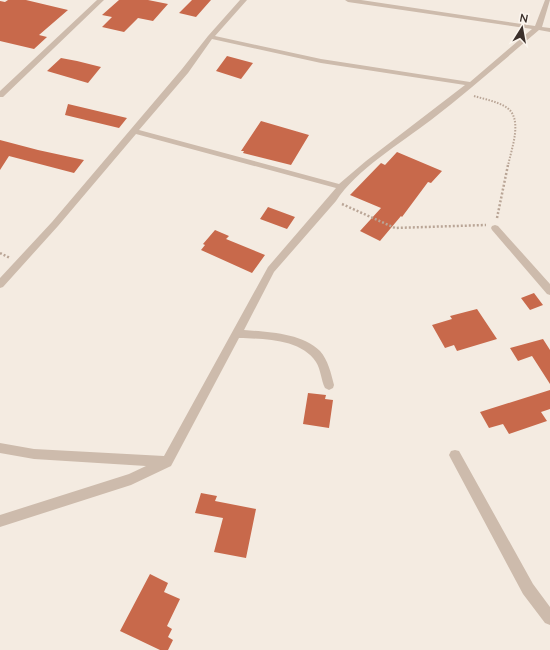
<svg xmlns="http://www.w3.org/2000/svg" width="550" height="650" font-family="Lato,sans-serif">
	<style>
		.building { fill: #c8694b }
		.lines { fill: none; stroke-linecap: round; stroke-linejoin: round }
		.path-far1 { stroke: #b9a596; stroke-width: 2; stroke-dasharray: 1.5 1.5; stroke-linecap: butt }
		.path { stroke: #b9a596; stroke-width: 2.5; stroke-dasharray: 2 2; stroke-linecap: butt }
		.minor { fill: #cdbbac; fill-rule: evenodd }
	</style>
	<rect width="100%" height="100%" fill="#f4ebe1"/>
	<path class="building" d="M8,0h18l42,10 -29,25 8,2 -13,12 -34,-8v-40l5,1z
		M119,0h29l20,4 -15,17 -15,-3 -14,14 -22,-5 10,-10 -10,-2z
		M192,0h19l-15,17 -17,-4z
		M227,56l26,7 -12,16 -25,-8z
		M61,58l16,3 24,6 -13,16 -41,-12z
		M68,104l59,14 -8,10 -54,-13z
		M261,121l48,14 -18,30 -48,-12 1,-2h-3z
		M0,140l38,10 46,10 -10,13 -65,-17 -9,14z
		M397,152l45,19 -11,12 -3,-1 -26,35 -1,-1 -21,25 -20,-10 21,-23 -31,-13 31,-32 4,2z
		M268,207l27,10 -8,12 -27,-10z
		M215,230l14,6 -3,3 39,16 -13,18 -51,-23 4,-5 -2,-1z
		M534,293l9,12 -13,5 -9,-12z
		M477,309l20,30 -40,12 -3,-6 -9,3 -13,-23 20,-6 -2,-3z
		M543,339l7,11v34l-18,-28 -14,5 -8,-13z
		M550,390v19l-9,3 6,9 -38,13 -6,-10 -14,4 -9,-16z
		M308,393l18,2 -1,4 8,1 -4,28 -26,-4z
		M201,493l16,3 -2,5 41,8 -10,49 -32,-6 9,-34 -28,-5z
		M150,574l18,9 -4,9 16,7 -13,27 5,3 -4,8 5,3 -5,10h-8l-40,-19z"/>
	<g class="lines">
		<path class="path-far1" d="M474,96c10,3 21,5 30,10 21,10 7,43 4,60"/>
		<path class="path" d="M342,204l53,24 91,-3
			M497,218l11,-53
			M0,253l10,5"/>
		<path class="minor" d="M97,0h7l-101,97h-3v-6z
			M240,0h7l-32,36 106,23 149,23 62,-53 -184,-27 -3,-2h16l174,26 10,-26h5l-8,27 8,1v4l-11,-2c-36,31 -71,61 -108,90 -30,23 -75,50 -95,81l-62,71 -30,58c24,2 58,3 76,21 8,9 11,22 14,34l-1,3 -4,2 -4,-2c-4,-8 -4,-18 -9,-26 -15,-23 -52,-23 -77,-24l-68,128 -40,19 -131,42v-12l129,-41 17,-8 -112,-7 -34,-6v-10l34,6 130,7 104,-189 68,-79 -200,-54 -78,92 -55,61 -3,1v-10l52,-56 130,-153 26,-33zM212,39l109,24 144,22 -99,76 -27,23 -200,-54 49,-57z
			M495,225l3,1 52,58v11l-3,-1 -55,-64 -1,-2 1,-2z
			M455,450l4,1 74,133 17,23v18l-5,-2 -22,-29 -72,-135 -2,-4 2,-4z"/>
	</g>
	<g transform="translate(522 28) rotate(11)" stroke="#fbf5ee" stroke-width="3" paint-order="stroke">
	<path d="M0-3L7 15L0 10L-7 15Z" fill="#3b302b"/>
	<text y="-6" font-size="11" font-weight="bold" text-anchor="middle" fill="#3b302b">N</text>
	</g>
</svg>
